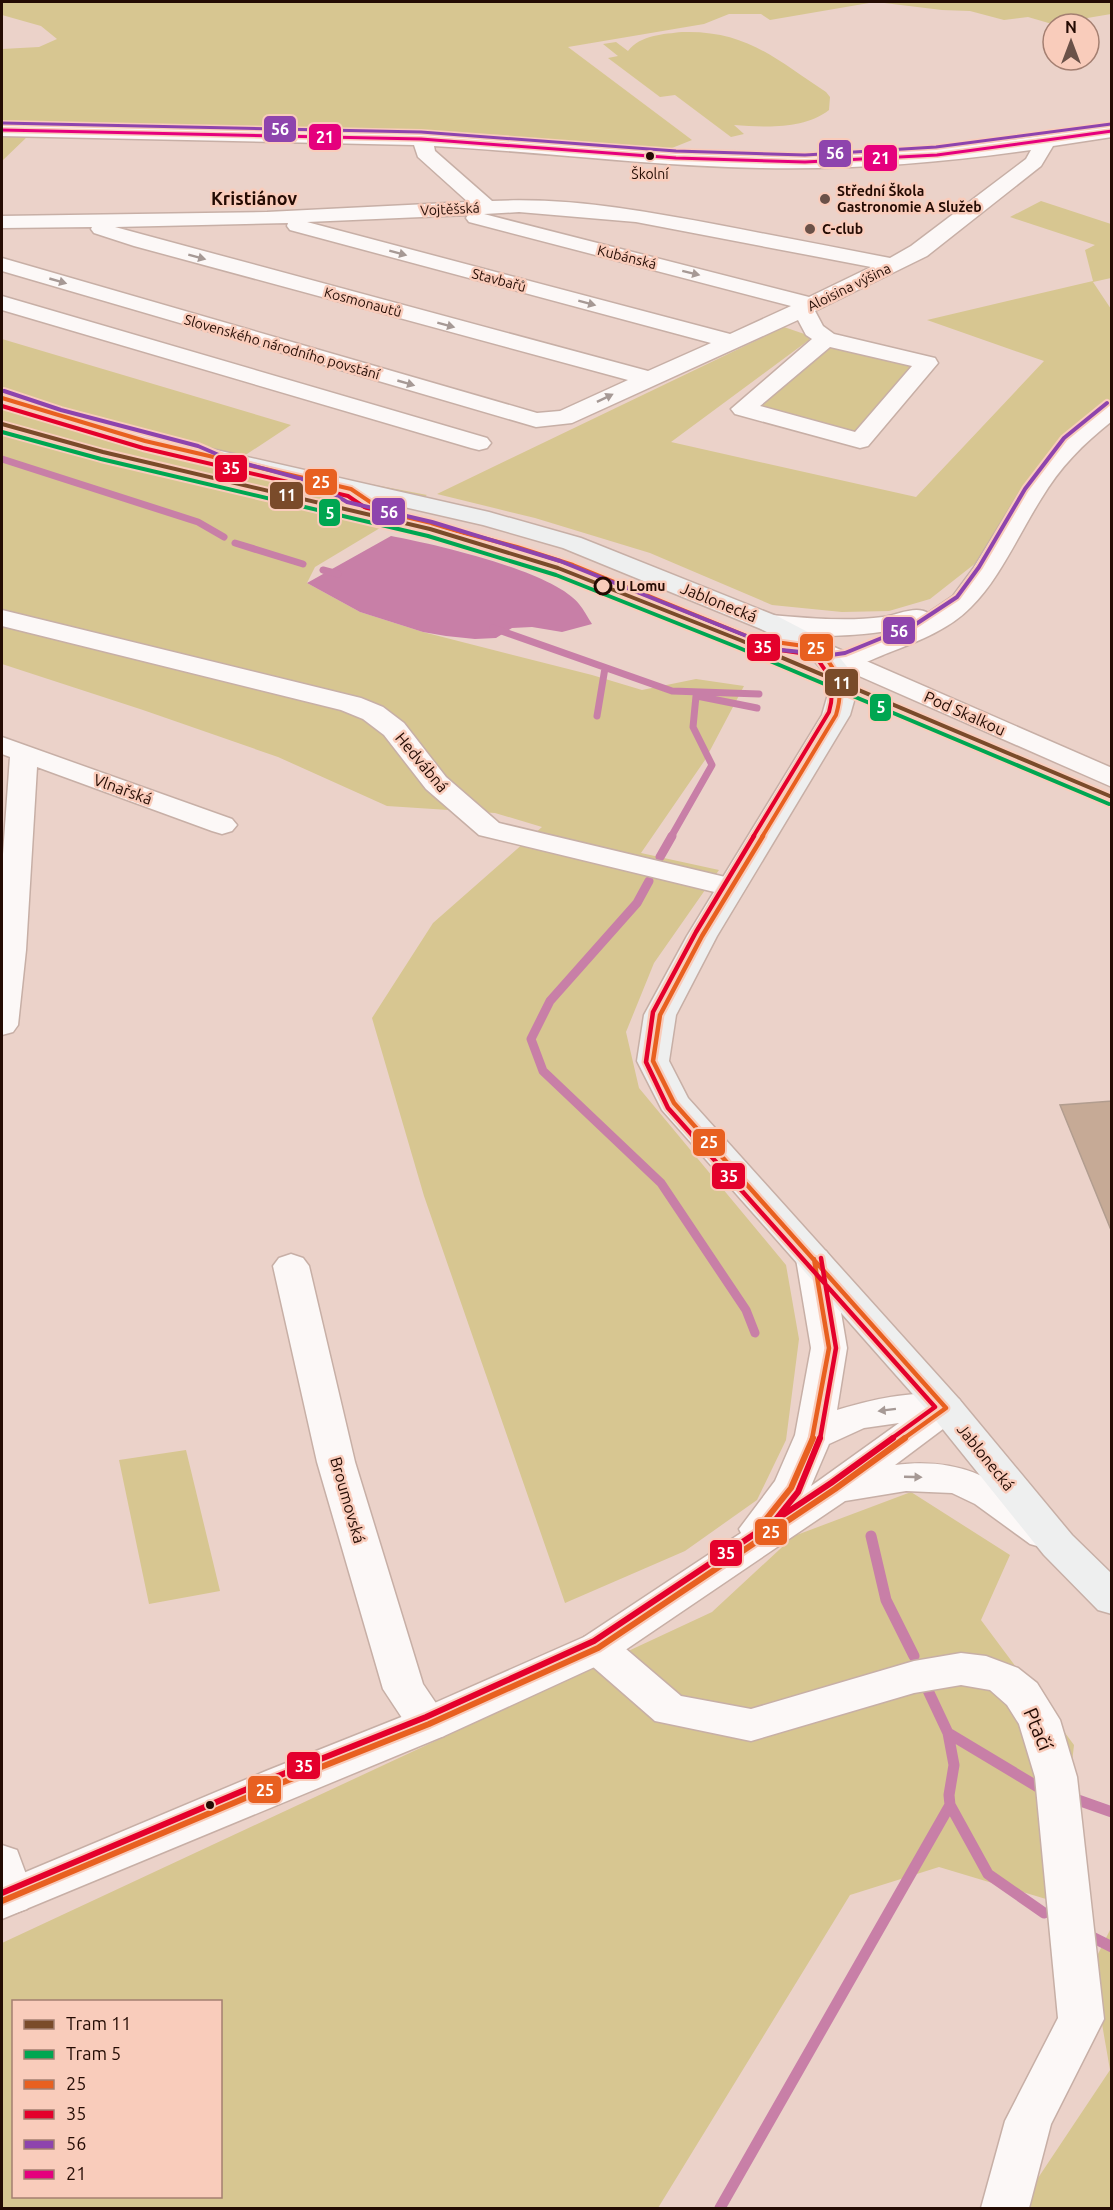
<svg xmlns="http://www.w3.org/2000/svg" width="1113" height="2210" font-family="Ubuntu,sans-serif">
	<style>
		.green { fill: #d7c691; fill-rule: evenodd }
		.water { fill: #c87fa7 }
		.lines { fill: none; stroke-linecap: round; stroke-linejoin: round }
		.stream-far2 { stroke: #c87fa7; stroke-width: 7 }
		.stream-far1 { stroke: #c87fa7; stroke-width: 9 }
		.stream { stroke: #c87fa7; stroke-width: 11 }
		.building { fill: #c6aa96; stroke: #b29d8f; stroke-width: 1.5 }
		.minor-casing { stroke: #c7afa6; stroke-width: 3 }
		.tertiary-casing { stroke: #c7afa6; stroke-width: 3 }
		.secondary-casing { stroke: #c7afa6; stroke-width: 3 }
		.minor { fill: #fcf8f7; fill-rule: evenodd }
		.tertiary { fill: #fcf8f7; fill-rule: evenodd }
		.secondary { fill: #eeefef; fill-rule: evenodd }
		.bus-1-far2-casing { stroke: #f9ccbb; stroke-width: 8 }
		.bus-1-far1-casing { stroke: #f9ccbb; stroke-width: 9 }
		.bus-1-casing { stroke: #f9ccbb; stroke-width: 10 }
		.bus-2-far2-casing { stroke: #f9ccbb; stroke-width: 8 }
		.bus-2-far1-casing { stroke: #f9ccbb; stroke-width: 9 }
		.bus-2-casing { stroke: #f9ccbb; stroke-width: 10 }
		.bus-3-far1-casing { stroke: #f9ccbb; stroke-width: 6 }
		.bus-3-casing { stroke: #f9ccbb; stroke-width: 8 }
		.bus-4-casing { stroke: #f9ccbb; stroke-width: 6 }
		.bus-1-far2 { stroke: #e86020; stroke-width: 4 }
		.bus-1-far1 { stroke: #e86020; stroke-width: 4.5 }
		.bus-1 { stroke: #e86020; stroke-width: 6 }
		.bus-2-far2 { stroke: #e4002b; stroke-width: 4 }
		.bus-2-far1 { stroke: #e4002b; stroke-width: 4.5 }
		.bus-2 { stroke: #e4002b; stroke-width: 6 }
		.bus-3-far1 { stroke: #8e44ad; stroke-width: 3 }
		.bus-3 { stroke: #8e44ad; stroke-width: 4 }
		.bus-4 { stroke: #e5007d; stroke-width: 3 }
		.tram-1-casing { stroke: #f9ccbb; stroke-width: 8 }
		.tram-2-casing { stroke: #f9ccbb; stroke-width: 8 }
		.tram-1 { stroke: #7a4b2a; stroke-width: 4 }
		.tram-2 { stroke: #00a651; stroke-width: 4 }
		.oneway { fill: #a69995 }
		.bus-dot { fill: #240b03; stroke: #f9ccbb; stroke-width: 2 }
		.poi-dot { fill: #6a5148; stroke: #f9ccbb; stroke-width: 2 }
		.stop-dot { fill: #f9ccbb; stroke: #240b03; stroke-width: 3 }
		.labels { text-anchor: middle; stroke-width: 5; stroke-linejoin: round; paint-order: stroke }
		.bus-label { font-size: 14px; fill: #240b03; stroke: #f9ccbb }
		.far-poi-label { font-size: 14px; font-weight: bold; fill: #240b03; stroke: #f9ccbb; text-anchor: start }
		.far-street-label { font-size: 14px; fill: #240b03; stroke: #f9ccbb }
		.far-stop-label { font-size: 14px; font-weight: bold; fill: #240b03; stroke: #f9ccbb; text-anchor: start }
		.street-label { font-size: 16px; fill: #240b03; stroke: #f9ccbb }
		.far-district-label { font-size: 18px; font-weight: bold; fill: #240b03; stroke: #f9ccbb }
		.near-street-label { font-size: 20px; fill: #240b03; stroke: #f9ccbb }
		.line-badge { stroke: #f9ccbb; stroke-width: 2 }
		.badge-label { font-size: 16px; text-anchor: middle; font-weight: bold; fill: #fff }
	</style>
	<rect width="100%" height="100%" fill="#ebd2c9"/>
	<path class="green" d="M2,2h873l-105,18 -9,-6h-32l-25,10 -136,23 124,93 -35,14 -438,-24 -217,-7v-74l37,-2 18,-8 -16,-13 -39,-11z
		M876,2h235v12l-59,10 -24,-7 -24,3 -34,-9 -28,-1z
		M682,32c65,-2 93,27 144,60l4,5 -1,13c-26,20 -64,17 -95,15l10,9 -13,3 -56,-42 -15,2 -52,-39 10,-2 -15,-12 13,-2 12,9c12,-16 36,-17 54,-19z
		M2,136h26l-26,25z
		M1041,201l70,23v54l-18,4 18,27v106l-6,-1 -105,130 -70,55 -41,12 -47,1 -70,-7 -122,-52 -115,-35 -98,-24 347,-167 29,10 -142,105 245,55 128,-136 -117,-41 166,-39 -8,-31 10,-5 -85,-28z
		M2,339l289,86 -47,31 90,21 93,18 -47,33 -65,39 -8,16 53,29 63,20 169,43 50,15 54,-11 48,7 -39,74 -64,93 78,17 -65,93 -28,69 13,56 147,177 13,74 -13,101 -29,60 -72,51 -120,52 -141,-407 -52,-178 61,-95 109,-96 -47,-14 -108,-7 -109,-49 -135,-47 -141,-46z
		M828,341l94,22 -68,72 -96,-28z
		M186,1450l34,141 -71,13 -30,-144z
		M911,1492l99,63 -29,65 93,125 -18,157 -117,-35 -89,28 -192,313h-656v-265l710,-331 82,-76zM14,2002h206v194h-206z
		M1111,1928v280h-93l92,-138 -18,-104z"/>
	<path class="water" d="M391,536c43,8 162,35 188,68 5,6 9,14 13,20l-30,8 -30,-5 -20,1 -16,10 -21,1 -29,-3 -23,-4 -63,-20 -53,-29z"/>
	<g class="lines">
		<path class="stream-far2" d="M2,459l196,63 26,15
			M235,543l68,21
			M323,570l15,4
			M493,628l179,63 87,3
			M697,696l60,12
			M597,716l8,-48
			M671,837l41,-72 -19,-38 3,-31"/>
		<path class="stream-far1" d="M660,857l12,-21
			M649,881l-12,22 -87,98 -19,38 12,32 118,112 85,127 9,23"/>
		<path class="stream" d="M871,1536l15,64 28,56
			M924,1682l24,51 90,54
			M948,1733l6,32 -5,30 1,10 38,69 56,39
			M1075,1799l37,13
			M1086,1934l26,13
			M720,2208l230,-403"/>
	</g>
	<path class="building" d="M1112,1101v129h-1l-51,-125z"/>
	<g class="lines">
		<defs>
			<path id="minor" d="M2,124c140,2 280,3 419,9 114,5 227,21 340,23 118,2 235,-12 351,-31v12l-59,9 -12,20 -114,90 -112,55 8,15 11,8 101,24 3,5 -70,83 -8,2 -125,-34 -4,-5 81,-70 -6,-4 -8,-15 -226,103 -36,4 -534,-156v-13l535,155 23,-2 68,-31 -494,-134 -40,-13 -3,-4 1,-2 -90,1v-12l265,-4 201,-10 -50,-45 -4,-12 -412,-9zM434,146c109,6 217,20 326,22 90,2 181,-5 271,-18l-5,9 -115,87 -21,12c-57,-11 -114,-22 -171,-33 -75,-14 -150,-28 -227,-24l-57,-50zM519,212l117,10 235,45 -62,30 -325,-83zM468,215l-2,3 3,4 322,84 -61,28 -423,-112zM288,223l-1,3 3,4 421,113 -63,28 -533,-144zM830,347l82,19 -57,66 -95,-26z
				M2,296l485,142 4,5 -4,5 -8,2 -8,-2 -469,-138z
				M2,610l359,88 22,9 21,16 42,54 53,46 243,58 4,6 -4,6 -11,3 -252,-61 -53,-46 -42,-54 -21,-16 -22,-9 -339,-84z
				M818,640l294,128v19l-303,-133 -4,-6 4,-6z
				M2,737l230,82 5,6 -5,6 -10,3 -10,-3 -175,-64 -11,183 -8,75 -5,7 -11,3v-167l8,-111 -8,-3z
				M291,1254l12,4 6,8 46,196 68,222 27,40 -6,12 -15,4 -15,-4 -31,-47 -66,-227 -44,-196 6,-8z
				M598,1632l14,5 69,59 70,13 163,-48 47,-8 25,3 32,12 19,15 23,37 17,57 27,242 -53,105 -22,84h-48l24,-87 53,-103 -23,-241 -16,-53 -12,-19 -17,-15 -29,-5 -47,8 -163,48 -96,-20 -71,-62 -6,-11 6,-11z
				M2,1845l15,5 17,46 -7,13 -15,5 -10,-3z"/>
			<path id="tertiary" d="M1112,402v19c-29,23 -52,46 -71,78 -21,33 -42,81 -70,108 -23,24 -58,36 -88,48 -19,8 -41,19 -62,14l-3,-6 3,-6 19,-4 60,-24c-44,8 -96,10 -139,0l-4,-6 4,-6 9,-2c37,3 76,7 113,2 14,-2 33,-12 45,-4l25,-17 20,-27 46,-75 43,-56 42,-34z
				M814,1247l12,4 6,8 15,89 -10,62c37,-11 84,-23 122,-11l6,9 -6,9 -64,48c74,-9 106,20 163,59l5,10 -5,10 -14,4 -14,-4 -55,-40 -23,-11 -46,-2 -61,10 -233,158 -168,77 -442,183v-37l264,-111 148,-59 170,-75 157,-104 -2,-4 36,-48 20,-46 16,-87 -15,-89 6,-8zM899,1423l-78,56 -10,7 18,-42 35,-16z"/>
			<path id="secondary" d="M2,391l148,44 339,77 92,26 198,79 48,25 26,32 5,13 -8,28 -133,221 -41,79 -7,46 19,37 271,301 113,136 40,39v40l-14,-4 -54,-55 -111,-138 -271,-307 -25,-49 7,-46 43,-79 135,-221 8,-28 -4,-12 -17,-21 -48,-25 -198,-81 -80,-23 -346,-79 -135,-40z"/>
		</defs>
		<use href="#minor" class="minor-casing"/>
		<use href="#tertiary" class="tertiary-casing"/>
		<use href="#secondary" class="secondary-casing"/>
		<use href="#minor" class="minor"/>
		<use href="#tertiary" class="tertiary"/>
		<use href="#secondary" class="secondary"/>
		<defs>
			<path id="bus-1-far2" d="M2,398l143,43 206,48 34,23 132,35 56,18 181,74 64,9c20,24 27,36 18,67l-74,122"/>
			<path id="bus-1-far1" d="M763,836l-61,100 -42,79 -7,46 21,42 272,305 -43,31
				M812,1439l17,-91 -15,-89"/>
			<path id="bus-1" d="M759,1528l32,-40 22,-50
				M2,1901l279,-118 148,-59 169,-76 237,-159 70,-51"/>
			<path id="bus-2-far2" d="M2,406l141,42 205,48 34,23 133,35 55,18 182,74 62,9c16,19 22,32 15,57l-76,125"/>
			<path id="bus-2-far1" d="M754,836l-58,96 -43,80 -7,50 22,46 267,299 -44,32
				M820,1439l16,-91 -15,-90"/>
			<path id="bus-2" d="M765,1533l33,-41 22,-54
				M2,1893l276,-117 148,-59 168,-76 237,-158 62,-45"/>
			<path id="bus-3-far1" d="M2,123l419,9 255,19 129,4 131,-8 175,-23"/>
			<path id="bus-3" d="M4,391l57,19 137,36 30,13 85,23 34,20 85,20 128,39 221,89 50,5 14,-2 71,-29 41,-27 22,-30 46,-78 39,-51 43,-35"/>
			<path id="bus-4" d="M2,130l419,9 255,19 129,4 132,-7 175,-24"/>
		</defs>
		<use href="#bus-1-far2" class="bus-1-far2-casing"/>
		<use href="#bus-1-far1" class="bus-1-far1-casing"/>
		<use href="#bus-1" class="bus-1-casing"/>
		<use href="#bus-2-far2" class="bus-2-far2-casing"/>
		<use href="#bus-2-far1" class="bus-2-far1-casing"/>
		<use href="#bus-2" class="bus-2-casing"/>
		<use href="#bus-3-far1" class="bus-3-far1-casing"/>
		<use href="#bus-3" class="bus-3-casing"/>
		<use href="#bus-4" class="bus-4-casing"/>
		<use href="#bus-1-far2" class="bus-1-far2"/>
		<use href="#bus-1-far1" class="bus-1-far1"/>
		<use href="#bus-1" class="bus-1"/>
		<use href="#bus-2-far2" class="bus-2-far2"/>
		<use href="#bus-2-far1" class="bus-2-far1"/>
		<use href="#bus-2" class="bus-2"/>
		<use href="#bus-3-far1" class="bus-3-far1"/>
		<use href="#bus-3" class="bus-3"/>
		<use href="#bus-4" class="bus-4"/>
		<defs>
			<path id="tram-1" d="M2,424l101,28 327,77 128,39 182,72 372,157"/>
			<path id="tram-2" d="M2,432l99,27 327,77 128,39 181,72 372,157"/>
		</defs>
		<use href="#tram-1" class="tram-1-casing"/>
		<use href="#tram-2" class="tram-2-casing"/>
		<use href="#tram-1" class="tram-1"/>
		<use href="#tram-2" class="tram-2"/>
	</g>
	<defs><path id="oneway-solid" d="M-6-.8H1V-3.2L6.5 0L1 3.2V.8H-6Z" transform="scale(1.5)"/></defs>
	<g class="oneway">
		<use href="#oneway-solid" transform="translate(398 253) rotate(15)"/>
		<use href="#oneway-solid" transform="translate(197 257) rotate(15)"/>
		<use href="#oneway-solid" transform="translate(691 273) rotate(14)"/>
		<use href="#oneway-solid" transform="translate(58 281) rotate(16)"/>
		<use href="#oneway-solid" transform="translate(587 303) rotate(15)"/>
		<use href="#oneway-solid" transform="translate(446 325) rotate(15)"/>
		<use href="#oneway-solid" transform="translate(406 383) rotate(16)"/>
		<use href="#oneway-solid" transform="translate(605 398) rotate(-26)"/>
		<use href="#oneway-solid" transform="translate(887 1410) rotate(173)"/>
		<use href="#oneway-solid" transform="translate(913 1477) rotate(2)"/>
	</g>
	<g class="bus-dot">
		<circle cx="650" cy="156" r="5"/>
		<circle cx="210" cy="1805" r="5"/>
	</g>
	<g class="poi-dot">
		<circle cx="825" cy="199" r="6"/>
		<circle cx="810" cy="229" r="6"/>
	</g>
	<circle class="stop-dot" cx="603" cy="586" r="8"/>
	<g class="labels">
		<g class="bus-label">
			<text x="650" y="179">Školní</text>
		</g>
		<g class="far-poi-label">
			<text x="837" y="196">Střední Škola<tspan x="837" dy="16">Gastronomie A Služeb</tspan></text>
			<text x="822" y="234">C-club</text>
		</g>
		<g class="far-street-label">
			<text transform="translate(450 209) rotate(-3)" y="5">Vojtěšská</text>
			<text transform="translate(627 257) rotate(14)" y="5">Kubánská</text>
			<text transform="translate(499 280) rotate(15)" y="5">Stavbařů</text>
			<text transform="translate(849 287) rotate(-26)" y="5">Aloisina výšina</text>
			<text transform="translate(363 302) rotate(15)" y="5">Kosmonautů</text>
			<text transform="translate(282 347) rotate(16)" y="5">Slovenského národního povstání</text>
		</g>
		<g class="far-stop-label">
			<text x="616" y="591">U Lomu</text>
		</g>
		<g class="street-label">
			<text transform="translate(719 602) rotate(22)" y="6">Jablonecká</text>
			<text transform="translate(965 713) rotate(24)" y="6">Pod Skalkou</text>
			<text transform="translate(422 762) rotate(50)" y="6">Hedvábná</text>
			<text transform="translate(123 789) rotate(20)" y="6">Vlnařská</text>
			<text transform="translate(986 1457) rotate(51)" y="6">Jablonecká</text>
			<text transform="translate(348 1500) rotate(74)" y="6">Broumovská</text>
		</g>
		<g class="far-district-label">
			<text x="254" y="205">Kristiánov</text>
		</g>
		<g class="near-street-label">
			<text transform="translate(1038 1729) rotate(67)" y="7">Ptačí</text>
		</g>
	</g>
	<g class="line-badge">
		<rect x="263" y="115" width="34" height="28" rx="6" fill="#8e44ad"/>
		<rect x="308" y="123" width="34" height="28" rx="6" fill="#e5007d"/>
		<rect x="818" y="139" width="34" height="29" rx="6" fill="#8e44ad"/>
		<rect x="863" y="144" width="35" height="28" rx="6" fill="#e5007d"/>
		<rect x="214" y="454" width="34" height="29" rx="6" fill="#e4002b"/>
		<rect x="304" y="468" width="34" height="28" rx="6" fill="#e86020"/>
		<rect x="269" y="481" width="35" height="29" rx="6" fill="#7a4b2a"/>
		<rect x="371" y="497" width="35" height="29" rx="6" fill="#8e44ad"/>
		<rect x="318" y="498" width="23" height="29" rx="6" fill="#00a651"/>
		<rect x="882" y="616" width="34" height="29" rx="6" fill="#8e44ad"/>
		<rect x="746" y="633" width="35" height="29" rx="6" fill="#e4002b"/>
		<rect x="799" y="633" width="35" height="29" rx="6" fill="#e86020"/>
		<rect x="824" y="668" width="35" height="29" rx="6" fill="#7a4b2a"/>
		<rect x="869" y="693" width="23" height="29" rx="6" fill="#00a651"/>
		<rect x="692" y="1128" width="34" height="29" rx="6" fill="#e86020"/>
		<rect x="711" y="1162" width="35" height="28" rx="6" fill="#e4002b"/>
		<rect x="754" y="1518" width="34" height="28" rx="6" fill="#e86020"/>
		<rect x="709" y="1539" width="34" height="28" rx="6" fill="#e4002b"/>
		<rect x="286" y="1751" width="35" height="29" rx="6" fill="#e4002b"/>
		<rect x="247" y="1775" width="35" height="29" rx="6" fill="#e86020"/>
	</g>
	<g class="badge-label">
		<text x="280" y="135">56</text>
		<text x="325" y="143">21</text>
		<text x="835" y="159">56</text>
		<text x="881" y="164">21</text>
		<text x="231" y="474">35</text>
		<text x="321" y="488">25</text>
		<text x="287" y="501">11</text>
		<text x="389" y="518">56</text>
		<text x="330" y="519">5</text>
		<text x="899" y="637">56</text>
		<text x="763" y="653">35</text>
		<text x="816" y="654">25</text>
		<text x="842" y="689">11</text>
		<text x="881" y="713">5</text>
		<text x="709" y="1148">25</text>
		<text x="729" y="1182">35</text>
		<text x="771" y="1538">25</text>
		<text x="726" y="1559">35</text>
		<text x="304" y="1772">35</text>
		<text x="265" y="1796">25</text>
	</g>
	<rect width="1113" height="2210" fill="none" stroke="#240b03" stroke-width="6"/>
	<rect x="12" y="2000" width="210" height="198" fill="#f9ccbb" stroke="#a47f71" stroke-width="1.5"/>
	<rect x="24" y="2020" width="30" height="9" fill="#7a4b2a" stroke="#a47f71" stroke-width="1.5"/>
	<text x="66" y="2030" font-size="18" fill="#240b03">Tram 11</text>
	<rect x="24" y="2050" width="30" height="9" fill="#00a651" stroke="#a47f71" stroke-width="1.5"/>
	<text x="66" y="2060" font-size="18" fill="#240b03">Tram 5</text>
	<rect x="24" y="2080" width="30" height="9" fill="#e86020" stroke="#a47f71" stroke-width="1.5"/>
	<text x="66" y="2090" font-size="18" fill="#240b03">25</text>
	<rect x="24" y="2110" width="30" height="9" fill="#e4002b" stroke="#a47f71" stroke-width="1.5"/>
	<text x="66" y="2120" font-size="18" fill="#240b03">35</text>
	<rect x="24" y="2140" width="30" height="9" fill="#8e44ad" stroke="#a47f71" stroke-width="1.5"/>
	<text x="66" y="2150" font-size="18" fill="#240b03">56</text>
	<rect x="24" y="2170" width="30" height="9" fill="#e5007d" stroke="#a47f71" stroke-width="1.5"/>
	<text x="66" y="2180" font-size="18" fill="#240b03">21</text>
	<g transform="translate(1071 42)"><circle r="28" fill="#f9ccbb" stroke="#a47f71" stroke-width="1.5"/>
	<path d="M0-4.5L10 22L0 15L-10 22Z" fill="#6a5148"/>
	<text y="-9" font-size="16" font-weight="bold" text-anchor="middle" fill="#240b03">N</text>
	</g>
</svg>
